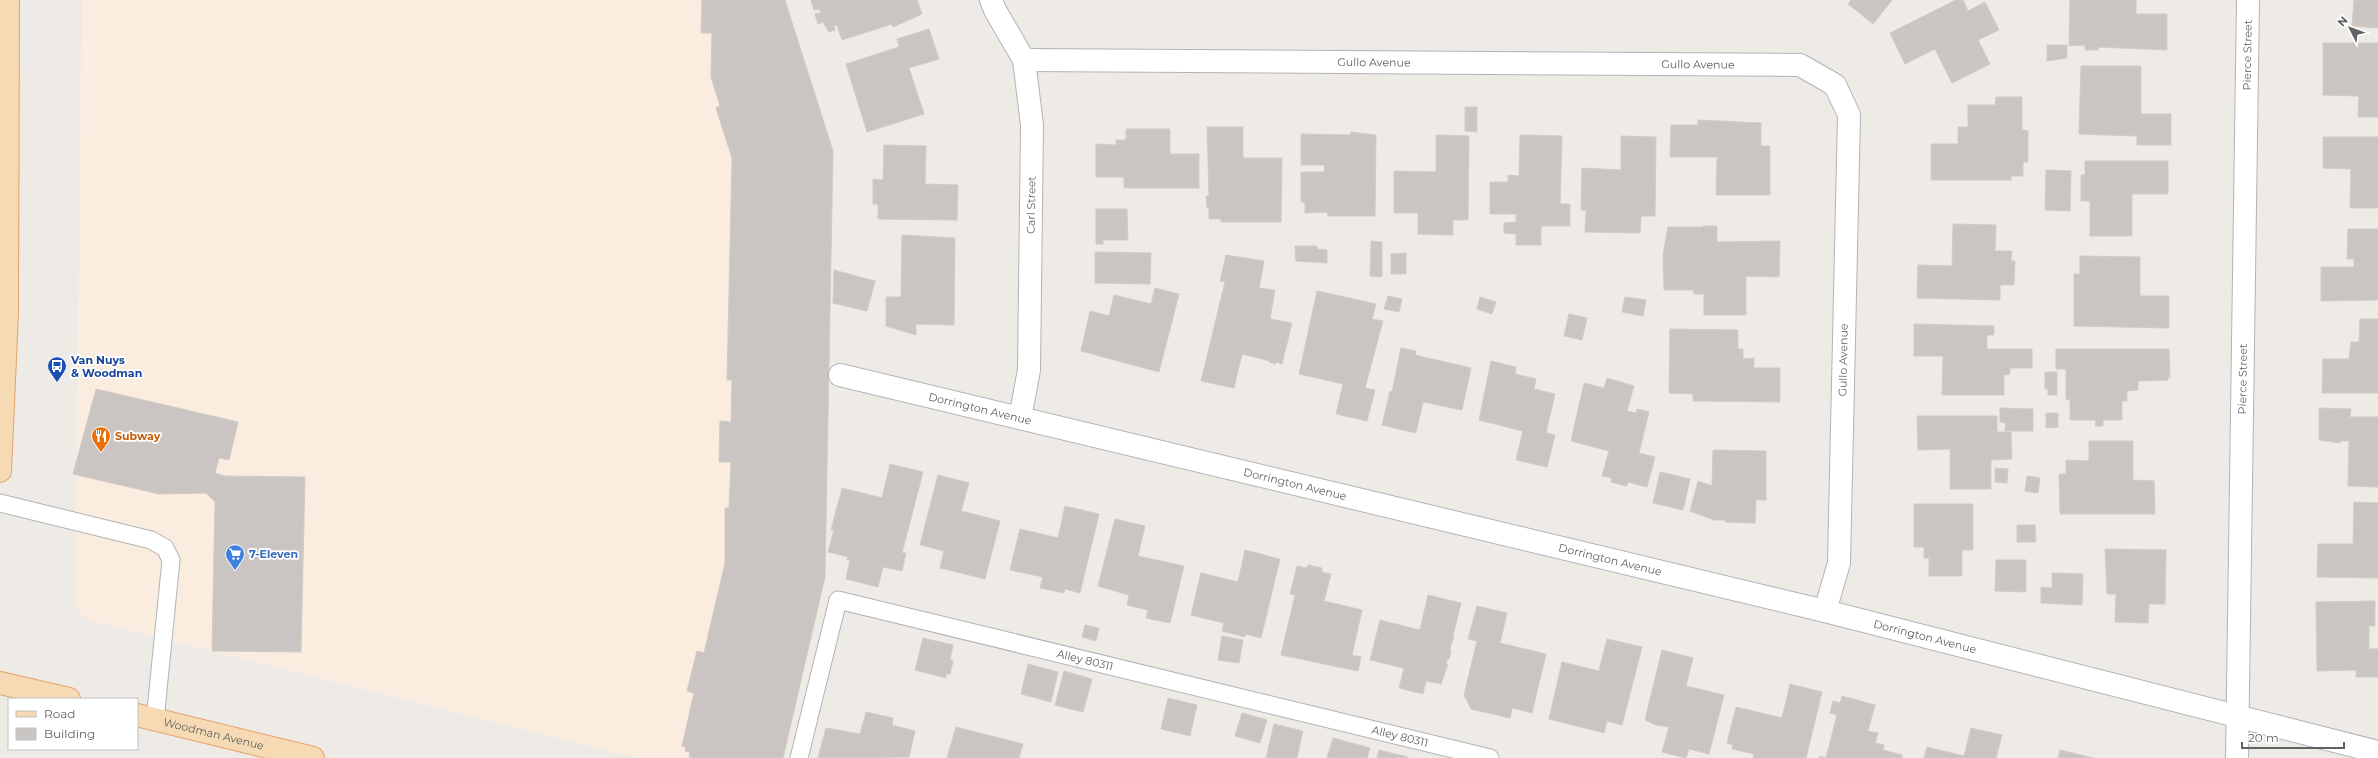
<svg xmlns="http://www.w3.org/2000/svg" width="2378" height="758" font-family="Montserrat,sans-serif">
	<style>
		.commercial { fill: #faeddf }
		.building { fill: #cac5c2; stroke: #d2cbc5 }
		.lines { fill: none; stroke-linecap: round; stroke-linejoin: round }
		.service-casing { stroke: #b1b4b7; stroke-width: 19 }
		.minor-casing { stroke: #b1b4b7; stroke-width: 24 }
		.primary-casing { stroke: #e2a36c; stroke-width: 24 }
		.service { stroke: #fff; stroke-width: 17 }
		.minor { stroke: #fff; stroke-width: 22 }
		.primary { stroke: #f6dab3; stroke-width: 22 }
		.labels { text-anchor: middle; stroke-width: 3.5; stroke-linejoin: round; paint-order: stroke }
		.street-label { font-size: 11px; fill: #5e6265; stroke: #fff }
		.transit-label { font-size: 11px; font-weight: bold; fill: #164399; stroke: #fff; text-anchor: start }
		.food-label { font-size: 11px; font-weight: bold; fill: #c56008; stroke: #fff; text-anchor: start }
		.shop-label { font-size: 11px; font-weight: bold; fill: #366cbe; stroke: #fff; text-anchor: start }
	</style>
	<rect width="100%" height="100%" fill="#eeeae6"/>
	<path class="commercial" d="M82,0h703l48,151 -8,426 -42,181h-145l-546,-137 -13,-8 -4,-13z"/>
	<path class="building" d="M702,0h83l48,151 -8,426 -42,181h-89l-5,-1 1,-5 -5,-1 1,-4 -4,-1 12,-53 -7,-2 10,-40 7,2 21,-90v-55h4l2,-46h-12l1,-41 11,1 1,-42h-5l5,-222 -16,-50 4,-2 -9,-29 1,-44h-11z
		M811,0h106l5,14 -29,13 -1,-3 -50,16 -5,-15 -3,1 1,4 -6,2 -6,-10 -5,2 -3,-10 6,-1 -1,-4 -6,1z
		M1851,0h41l-19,24 -25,-20z
		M1956,0h7l5,11 17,-9 14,28 -21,10 12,24 -38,19 -17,-34 -30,15 -15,-31z
		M2070,0h66v14h31v36l-68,-3 -1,3h-13v-5l-16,1z
		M2354,0h24v28l-26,-2z
		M929,29l10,30 -30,9 15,46 -57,18 -21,-68 53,-17 -2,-8z
		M2323,43h55v74h-20l1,-21 -36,-1z
		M2047,45h20v13l-20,3z
		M2081,66h60v48h30v31h-34v-9l-58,-2z
		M1996,97h26v33l6,1v31h-5v14h-12v4h-80v-36h27v-17h10v-22h27z
		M1465,107h12v25l-12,-1z
		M1698,120l63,3v23h9v49h-54l1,-38h-47l1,-32h27z
		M1207,127h36v31h39l-1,64h-60v-3h-12v-11h-2l-1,-12h3z
		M1126,129h44v25h29v34h-75v-11h-28v-33l20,1v-5h10z
		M1351,132l25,3 -1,81h-47l-1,-4 -22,1v-11h-4v-30h23l1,-7h-24v-31l50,1z
		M1436,135l33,1 -1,84h-15v15l-35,-1v-21h-24v-42l42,1z
		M1520,135l42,1 -2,68h10v22h-29v19h-25v-11l-12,-1v-10l12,-1v-8h-26v-32h18v-7l11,1z
		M1621,136l35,1 -1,79h-14l-1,17 -55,-1 1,-22h-5l1,-42 39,2z
		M2323,137h55v71h-28l1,-39 -28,-1z
		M884,145l42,1 -1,38 33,1 -1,35 -79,-1v-15h-5v-25l10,1z
		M2085,161h83v33h-36v42h-42v-35h-9v-26h4z
		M2046,170l25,1 -1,40 -25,-1z
		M1096,209h31l1,31h-25v4h-7z
		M1953,224l43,1 -1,26h17l-1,10h4l-1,24h-14v15l-83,-2 1,-33 34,1z
		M1703,226h14v16l63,-1 -1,36 -33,-1v39h-42v-21h-10l-1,-4h-29l-1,-35 5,-28h35z
		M2348,229h30v71l-57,1v-34h33v-8h-7z
		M902,235l53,3 -1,87 -38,-1v11l-30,-9v-29h15z
		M1371,241l11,1v35l-12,-1z
		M1295,246h22v3l10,1v13l-31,-2z
		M1095,252l56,1 -1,31 -55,-1z
		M1406,253v21h-15v-20z
		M1226,255l38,6 -5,27 16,2 -5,29 22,4 -10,41 -6,-2 -1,2 -6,-2 1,-1 -28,-7 -8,34 -33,-7 24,-99 -5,-1z
		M2080,256l60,1v39h29v32l-95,-2v-52h6z
		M834,270l41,11 -8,30 -34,-8z
		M1155,288l24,6 -20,78 -78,-21 9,-40 19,5 5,-21 37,9z
		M1317,291l59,13 -4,15 11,2 -18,67 10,2 -8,31 -31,-7 7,-30 -44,-10z
		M1388,296l14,3 -3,13 -15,-3z
		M1480,297l16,5 -4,12 -15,-5z
		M1625,297l21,3 -3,16 -21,-4z
		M1569,314l18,4 -5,22 -18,-4z
		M2360,319h18v74h-56l1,-34h26l2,-17h8z
		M1914,324l80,2v9h-7v14h45v19h-22v6l-6,1v20h-62l1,-39h-29z
		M1670,329l68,1v19h5v10l11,-1v10h26v34l-87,-1v-7l-24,-1z
		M1401,348l15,3 -1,4 56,13 -9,42 -39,-8 -7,31 -34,-8 8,-34 2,1z
		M2056,349h113l1,28h-2v3l-30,1v9l-11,1v10h-5v19h-19v6h-8l1,-6h-26v-20l-4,-1v-30h-10z
		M1491,361l25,6 -1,7 21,5 -2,10 21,5 -9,39 9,2 -8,32 -31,-7 7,-29 -44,-11z
		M2045,372h12v23h-9v-6h-3z
		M1607,378l27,8 -7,25 9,2 1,-4 12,3 -10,41 16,4 -8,30 -19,-5 -1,4 -16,-4 1,-4 -10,-2 7,-25 -38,-10 13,-58 20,5z
		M96,389l142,33 -9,38 -10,-2 -4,15 9,3 81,1 -4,175 -89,-1 3,-149 -9,-9 -47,1 -86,-20z
		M2000,408l33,1v22h-28l1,-8 -6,-1z
		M2319,408l32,1 -1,8h28v70l-30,-1 1,-45h-8l-1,2 -21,-3z
		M2046,413h12v14l-12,1z
		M1917,416h80v16h14l1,27 -21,1v29h-41v-40l-32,1z
		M2089,441h44v39l21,1 1,33h-95l-1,-40h7v-14l23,1z
		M1713,450l53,1v49h-10l-1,23 -30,-1v-2h-11l-24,-9 8,-30 14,5z
		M890,464l33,8 -21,81h4l-4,18 -19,-4 -5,20 -32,-8 4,-19h-3l1,-3 -20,-5 6,-22h-3l11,-42 40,10z
		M1995,468l13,1 -1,14 -12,-1z
		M1660,472l30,7 -7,31 -30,-7z
		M938,475l31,8 -8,28 39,10 -15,58 -45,-11 4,-17 -24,-6z
		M2027,476l13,2 -2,15 -13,-2z
		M2354,502l24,1v75l-61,-1 1,-33h35z
		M1914,504h59v46h-11v26h-33v-18h-5v-11h-10z
		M1065,506l34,8 -19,79 -15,-4 -1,4 -24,-5 3,-11 -33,-7 10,-41 38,9z
		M1115,519l30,7 -7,30 46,10 -14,57 -24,-5 2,-8 -21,-5 2,-10 -31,-9z
		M2017,525h18l1,17h-19z
		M2105,549l61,1 -1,54h-16l-1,19 -33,-1 1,-28h-9z
		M1245,550l35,9 -19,79 -16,-4v3l-23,-6 2,-8 -33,-8 10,-42 37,9z
		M1996,560h30v32l-31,-1z
		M1308,565l14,3v4l9,2 -7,27 38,9 -10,45 9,2 -3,14 -77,-16 14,-60 -5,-1 7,-28 10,2z
		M2052,573l31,1 -1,31 -41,-2v-16l11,1z
		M1428,595l33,8 -8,33 1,1 -4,11 1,4 -2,7h-2l-1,5h2l-7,20 -15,-3 -3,13 -24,-6 5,-20 -34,-8 10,-40 40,10z
		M2375,601v25h-6v23h9v28h-22v-7l-39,1 -1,-69z
		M1477,606l30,7 -7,30 46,11 -14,59 -20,-5 -2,10 -39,-9 -7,-14 13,-54 -9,-2z
		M1085,625l14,3 -3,13 -14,-4z
		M1222,636l21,4 -4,23 -21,-3z
		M923,638l30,7 -3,15 3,1 -3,13h-4v4l-31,-8z
		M1607,639l35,8 -20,78 -15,-4 -3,12 -55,-14 13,-57 37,9z
		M1662,650l31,8 -7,28 38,9 -15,59 -20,-5 -3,9 -24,-6 7,-25 -13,-2 -11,-5z
		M1028,664l30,8 -7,30 -30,-8z
		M1064,671l28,8 -9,33 -28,-7z
		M1790,684l32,8 -16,66h-53l1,-4 -22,-5 1,-4 -6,-2 9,-36 46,11z
		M1842,696l33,9 -7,26 10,2 -3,10 9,2 -1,5 19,5v3h-83l1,-2 6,2 11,-43 -7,-2 3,-12 7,2z
		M1168,698l29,7 -7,31 -29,-7z
		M866,712l27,6 -1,7 23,6 -6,26 -91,1 8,-30 34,6z
		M1242,713l25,7 -7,23 -25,-7z
		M1274,724l29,7 -6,27h-31z
		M956,727l67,17 -4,14h-72z
		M1971,728l31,7 -6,23h-72l3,-11 37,9z
		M1333,738l37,10 -3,10h-40z
		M1379,750l29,7v1h-31z
		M2060,750l33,8h-35z"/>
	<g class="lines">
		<defs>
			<g id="service">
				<path d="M0,503l151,37 14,8 6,12 -16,160"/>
				<path id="s1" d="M799,758l39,-158 652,158"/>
			</g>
			<g id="minor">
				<path d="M991,0l4,10 29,50 8,65 -3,245 -9,48"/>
				<path id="s2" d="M1024,60l776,5 35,20 14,30 -10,448 -14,48"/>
				<path id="s3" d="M840,375l985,236 553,141"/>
				<path id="s4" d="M2237,758l11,-758"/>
			</g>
			<g id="primary">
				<path d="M0,471l7,-158 1,-313"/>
				<path d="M0,683l69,16"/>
				<path id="s5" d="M137,715l176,43"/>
			</g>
		</defs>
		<use href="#service" class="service-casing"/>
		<use href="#minor" class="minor-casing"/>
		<use href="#primary" class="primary-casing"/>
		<use href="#service" class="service"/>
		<use href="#minor" class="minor"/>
		<use href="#primary" class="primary"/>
	</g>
	<defs>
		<symbol id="bus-pin" viewBox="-11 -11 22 30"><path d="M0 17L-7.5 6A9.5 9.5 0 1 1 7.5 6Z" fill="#1a4fb4" stroke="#fff"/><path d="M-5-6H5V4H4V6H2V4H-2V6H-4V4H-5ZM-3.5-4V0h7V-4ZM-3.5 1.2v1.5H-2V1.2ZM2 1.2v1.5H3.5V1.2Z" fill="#fff"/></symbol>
		<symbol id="restaurant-pin" viewBox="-11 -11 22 30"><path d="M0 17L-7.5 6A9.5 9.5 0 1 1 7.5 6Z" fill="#e8710a" stroke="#fff"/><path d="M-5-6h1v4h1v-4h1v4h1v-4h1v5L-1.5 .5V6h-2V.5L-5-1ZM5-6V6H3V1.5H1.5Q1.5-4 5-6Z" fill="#fff"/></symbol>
		<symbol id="supermarket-pin" viewBox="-11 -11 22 30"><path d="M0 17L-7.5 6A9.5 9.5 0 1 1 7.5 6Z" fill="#3f7fe0" stroke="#fff"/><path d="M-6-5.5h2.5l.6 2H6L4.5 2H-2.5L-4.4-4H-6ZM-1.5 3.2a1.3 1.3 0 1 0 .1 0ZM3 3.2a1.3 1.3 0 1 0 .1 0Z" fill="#fff"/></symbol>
	</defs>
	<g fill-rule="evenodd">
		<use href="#bus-pin" x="46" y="355" width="22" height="30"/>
		<use href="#restaurant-pin" x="90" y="425" width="22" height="30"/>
		<use href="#supermarket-pin" x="224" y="543" width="22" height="30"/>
	</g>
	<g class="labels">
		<g class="street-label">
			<text dy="4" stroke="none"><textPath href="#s4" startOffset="703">Pierce Street</textPath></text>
			<text dy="4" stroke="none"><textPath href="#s2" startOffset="350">Gullo Avenue</textPath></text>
			<text dy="4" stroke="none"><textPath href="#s2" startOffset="674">Gullo Avenue</textPath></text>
			<text transform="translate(1031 205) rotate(-89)" y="4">Carl Street</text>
			<text transform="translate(1843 360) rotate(-89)" y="4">Gullo Avenue</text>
			<text dy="4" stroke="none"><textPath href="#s4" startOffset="379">Pierce Street</textPath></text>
			<text dy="4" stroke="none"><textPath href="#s3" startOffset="144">Dorrington Avenue</textPath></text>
			<text dy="4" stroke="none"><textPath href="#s3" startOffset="468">Dorrington Avenue</textPath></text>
			<text dy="4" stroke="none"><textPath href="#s3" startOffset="792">Dorrington Avenue</textPath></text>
			<text dy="4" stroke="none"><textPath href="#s3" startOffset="1116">Dorrington Avenue</textPath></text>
			<text dy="4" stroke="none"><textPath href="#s1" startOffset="417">Alley 80311</textPath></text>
			<text dy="4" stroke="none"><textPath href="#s5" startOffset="79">Woodman Avenue</textPath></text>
			<text dy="4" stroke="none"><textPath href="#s1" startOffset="741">Alley 80311</textPath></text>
		</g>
		<g class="transit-label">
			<text x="71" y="364">Van Nuys<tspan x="71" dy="13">&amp; Woodman</tspan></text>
		</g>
		<g class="food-label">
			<text x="115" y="440">Subway</text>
		</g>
		<g class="shop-label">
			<text x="249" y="558">7-Eleven</text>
		</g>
	</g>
	<rect x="8" y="698" width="130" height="52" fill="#ffffff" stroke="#bfc0c1"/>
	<rect x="16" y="711" width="20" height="6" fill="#f6dab3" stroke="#bfc0c1"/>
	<text x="44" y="718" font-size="12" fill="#5e6265">Road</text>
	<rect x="16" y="728" width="20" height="12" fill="#cac5c2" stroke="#bfc0c1"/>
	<text x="44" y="738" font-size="12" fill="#5e6265">Building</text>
	<g transform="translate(2350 28) rotate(312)" stroke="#ffffff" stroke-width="3" paint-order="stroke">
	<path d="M0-3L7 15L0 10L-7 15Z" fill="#5e6265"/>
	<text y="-6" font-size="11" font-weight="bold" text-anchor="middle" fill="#5e6265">N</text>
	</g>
	<path d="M2242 742v6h102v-6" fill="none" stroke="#5e6265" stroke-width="2"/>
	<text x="2248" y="742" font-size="12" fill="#5e6265" stroke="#ffffff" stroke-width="3" paint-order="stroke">20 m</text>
</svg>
